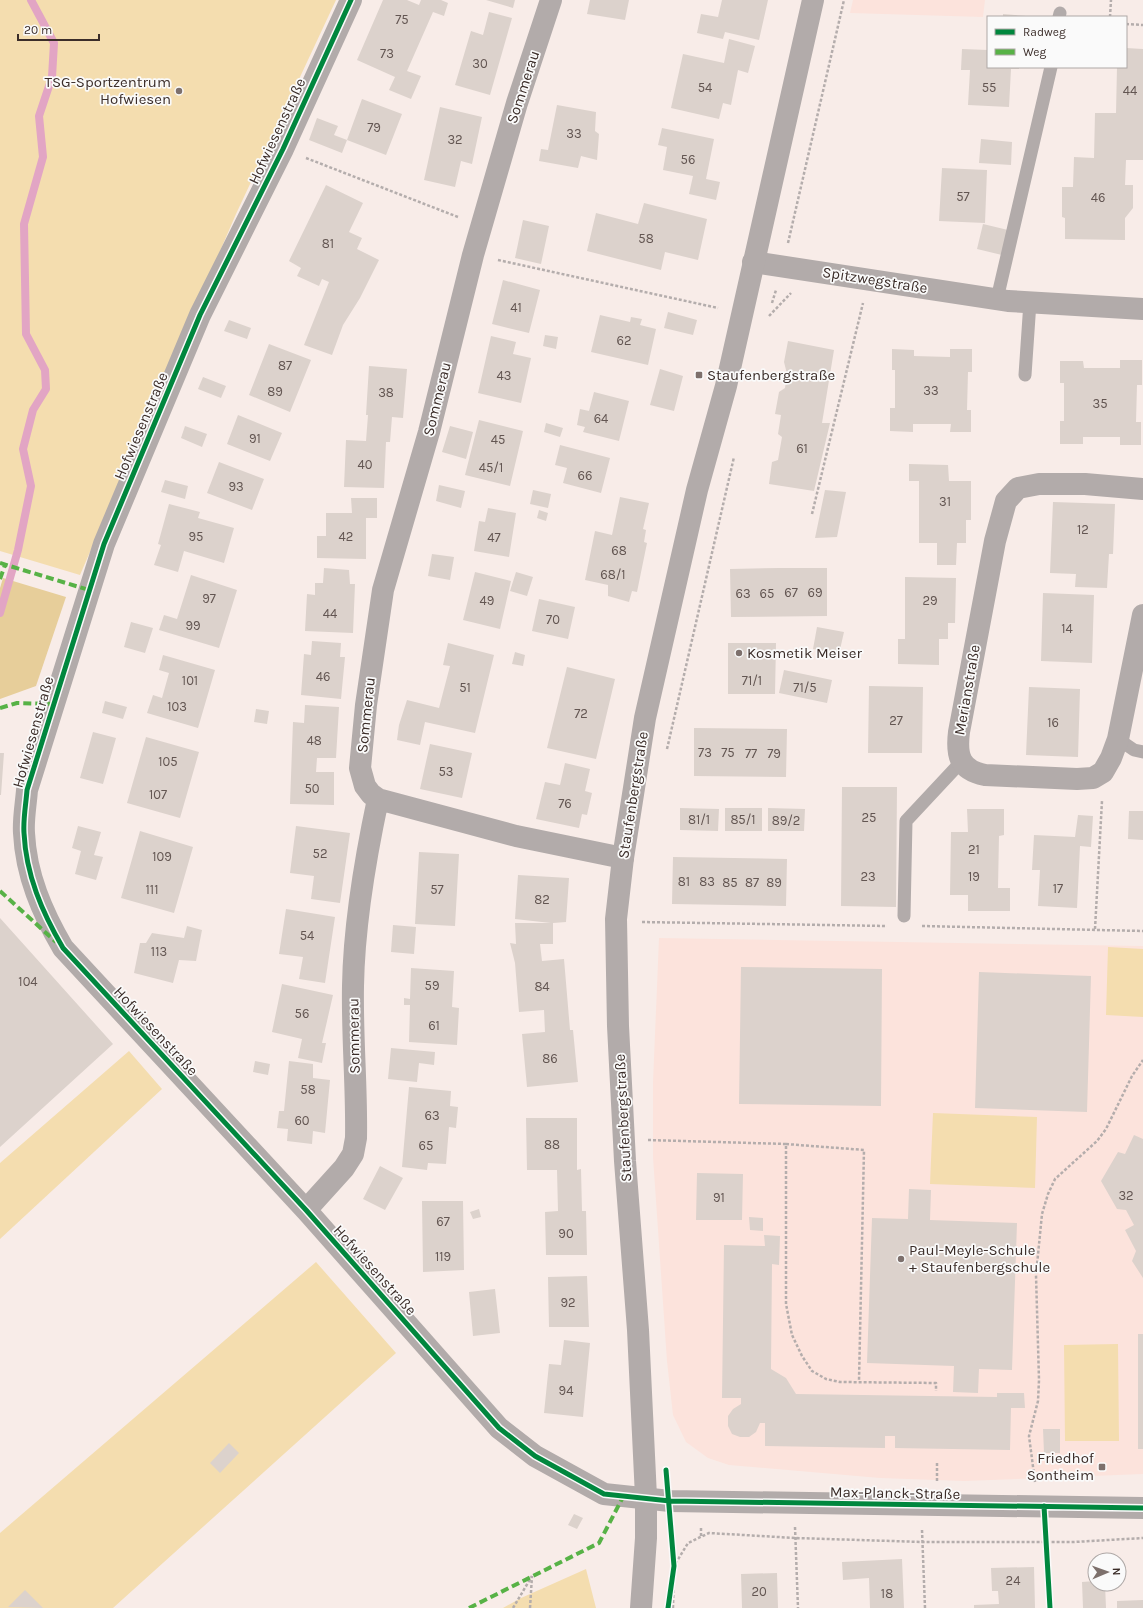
<svg xmlns="http://www.w3.org/2000/svg" width="1143" height="1608" font-family="Karla,sans-serif">
	<style>
		.built { fill: #fce3dc }
		.green { fill: #f4ddaf }
		.forest { fill: #e7ce9a }
		.lines { fill: none; stroke-linecap: round; stroke-linejoin: round }
		.stream { stroke: #e2a5c4; stroke-width: 8 }
		.building { fill: #dcd2cc }
		.path { stroke: #b4adac; stroke-width: 2.5; stroke-dasharray: 3 2; stroke-linecap: butt }
		.service { stroke: #b2abaa; stroke-width: 13 }
		.minor { stroke: #b2abaa; stroke-width: 22 }
		.tertiary { stroke: #b2abaa; stroke-width: 22 }
		.quiet { stroke: #57b246; stroke-width: 4; stroke-dasharray: 8 4; stroke-linecap: butt }
		.cycleway-casing { stroke: #fafafa; stroke-width: 8 }
		.cycleway { stroke: #00873e; stroke-width: 5 }
		.poi-dot { fill: #7d706c; stroke: #fafafa; stroke-width: 1.5 }
		.labels { text-anchor: middle; stroke-width: 3.5; stroke-linejoin: round; paint-order: stroke }
		.number-label { font-size: 13px; fill: #635652 }
		.poi-label { font-size: 15px; fill: #3b2d29; stroke: #fafafa; text-anchor: start }
		.street-label { font-size: 15px; fill: #3b2d29; stroke: #fafafa }
	</style>
	<rect width="100%" height="100%" fill="#f8ece8"/>
	<path class="built" d="M853,0h132l-2,17 -133,-4z
		M659,938l484,8v528l-179,7 -84,-3 -151,-13 -21,-7 -22,-16 -13,-27 -6,-54 -14,-204v-74z"/>
	<path class="green" d="M0,0h336l-100,214 -156,361 -80,-24z
		M1108,947l35,2v68l-37,-2z
		M129,1051l33,38 -162,150v-76z
		M933,1113l104,4 -2,71 -105,-4z
		M316,1262l80,91 -283,255h-113v-75z
		M1118,1344l1,97h-54l-1,-96z
		M586,1569l10,39h-93l18,-10z"/>
	<path class="forest" d="M3,578l63,19 -30,89 -36,13v-111z"/>
	<g class="lines">
		<path class="stream" d="M0,613l18,-63 13,-64 -8,-37 10,-39 13,-21 -1,-19 -19,-36 -2,-110 19,-67 -4,-41 13,-39 2,-34 -23,-43"/>
	</g>
	<path class="building" d="M383,0h24l12,5 2,-5h20l7,3 -4,13 -11,-4 -26,59 14,5 -10,23 -22,-9 6,-13 -38,-17z
		M486,0h29l-2,8z
		M590,0h39l-4,20 -38,-6z
		M722,0h46l-9,40 -34,-8 -2,7 -26,-6 4,-19 17,3z
		M489,12l23,6 -22,77 -35,-10 16,-54 12,4z
		M1003,14l23,2v1h-23z
		M729,39l26,7 -7,27 -10,-3 -7,35 -8,-2 -4,16 -48,-11 12,-54 41,9z
		M1126,48l17,1v111h-17l-1,25h8v23l-8,10v22l-60,-1v-21l-3,-1v-30h11l1,-30 20,1 1,-45h21l1,-46h9z
		M962,49l26,1v17h31v2h-8l-2,38 -41,-2 2,-35h-9z
		M362,99l40,15 -16,41 -39,-15 -5,13 -33,-13 8,-22 21,8 -4,9 13,5z
		M557,105l39,7 -1,19 4,3 -2,26 -16,-4 -3,12 -39,-7 2,-12 7,1z
		M440,107l42,10 -10,47 -11,-3 -6,26 -31,-7z
		M662,128l52,11 -8,40 14,3 -4,18 -27,-6 4,-18 -30,-6 4,-23 -9,-2z
		M981,139l31,3 -1,23 -32,-2z
		M942,168l45,2 -2,53 -46,-2z
		M326,185l37,18 -14,29 13,6 -5,11 22,11 -19,38 -17,27 -11,30 -28,-10 25,-63 -7,-3 -3,7 -22,-10 4,-8 -12,-7z
		M644,203l63,16 -9,41 -33,-8 -4,18 -74,-19 9,-38 42,11z
		M523,220l26,6 -8,38 -26,-6z
		M983,224l25,6 -6,25 -25,-6z
		M503,280l37,10 -11,43 -37,-9z
		M668,312l29,8 -4,15 -29,-7z
		M600,315l30,7 1,-5 11,2 -2,6 16,4 -8,36 -57,-13z
		M229,320l22,8 -4,11 -23,-8z
		M545,335l13,2 -2,12 -13,-3z
		M491,336l25,6 -3,12 18,4 -10,45 -43,-10z
		M788,341l46,9 -12,73h8l-16,68 -45,-7 3,-22 6,-2 4,-23 -4,-3 3,-19 -6,-1 4,-22 6,-4 2,-14 -3,-12z
		M269,344l42,16 -21,52 -41,-17z
		M892,349l22,1v6l36,1v-8h22v23h-4l-1,38h4v22h-21l1,-8h-38v8l-23,-1v-23h5v-38h-3z
		M1120,360h22v25h-5l-1,37h5v23h-21v-8h-37v7h-23v-23h4v-38h-4v-22h23l1,7h36z
		M369,366l38,3 -4,49 -11,-1 -2,25h-4l-2,46 -40,-1 2,-47 20,1 2,-26h-2z
		M660,369l23,7 -9,35 -24,-6z
		M203,377l23,9 -5,12 -23,-9z
		M594,392l35,9 -10,40 -36,-9 2,-5 -8,-2 3,-16 9,2z
		M238,415l44,18 -12,28 -43,-17z
		M479,420l44,11 -13,55 -45,-11z
		M546,423l17,5 -3,9 -16,-5z
		M185,426l22,8 -5,13 -21,-9z
		M450,426l23,6 -7,27 -24,-7z
		M560,445l50,13 -9,35 -38,-10 4,-15 -12,-3z
		M219,462l45,17 -12,31 -45,-17z
		M909,464l39,1 1,16h22v39h-5v23h-9l-1,22h-19v-22h-18v-62h-10z
		M165,480l23,6 -3,13 -24,-7z
		M439,485l26,6 -4,17 -25,-7z
		M533,490l18,4 -3,14 -18,-4z
		M825,490l21,2 -9,45 -22,1z
		M620,497l29,6 -6,26 3,1 -2,12 3,1 -10,49 -5,-1 -3,11 -21,-6v-11l-23,-5 10,-49 17,4z
		M351,498h26v20h-11v41l-49,-1v-22h9v-23h26z
		M1053,502l62,2 -2,50h-4l-2,34 -32,-1 1,-13 -26,-1z
		M169,504l31,8 -2,6 36,10 -10,35 -40,-12 -6,21 -24,-7 7,-20 -3,-1z
		M488,508l28,5 -7,44 -35,-6 5,-30 6,1z
		M539,510l9,3 -2,8 -9,-3z
		M432,554l22,3 -4,23 -22,-4z
		M324,568l25,2 1,14h5l-2,49 -48,-2 2,-37 8,1v-12h8z
		M779,568h48v48l-96,1 -1,-48z
		M475,572l36,9 -11,48 -37,-9z
		M516,572l17,5 -6,19 -17,-5z
		M191,575l46,15 -18,58 -60,-18 5,-15 13,4z
		M905,577l51,1 -1,45h-7v16h-9v26l-41,-1v-25h7z
		M1043,593l51,2 -2,68 -51,-2z
		M539,599l36,8 -7,32 -36,-8z
		M131,622l22,6 -8,25 -21,-6z
		M817,627l27,5 -5,22 -26,-5z
		M312,641l29,2 -1,14h5l-4,42 -40,-4 3,-41 7,1z
		M448,643l46,12 -19,78 -50,-11 -5,23 -23,-5 2,-15 8,-25 32,8 11,-42 -7,-1z
		M728,643h48l-1,51h-47z
		M515,652l10,3 -2,11 -11,-2z
		M163,655l52,15 -17,58 -51,-15 6,-18 9,3 7,-25 -10,-3z
		M567,667l48,12 -19,80 -49,-11z
		M784,670l48,10 -5,23 -48,-10z
		M869,686l54,1 -1,66h-54z
		M1029,687l51,2 -2,68 -52,-2z
		M105,701l22,6 -4,12 -21,-6z
		M305,705l34,2 -3,51h-19l-1,14h18v33l-44,-1 3,-82 11,1z
		M256,709l13,2 -2,13 -13,-2z
		M694,728l93,1 -1,48 -92,-1z
		M93,732l23,6 -13,46 -23,-6z
		M146,737l53,15 -19,66 -53,-15z
		M430,744l42,9 -10,45 -42,-9z
		M0,753h4l-3,42h-1z
		M565,763l25,6 -5,22 7,2 -5,22 -5,-1 -3,14 -43,-9 9,-37 15,3z
		M842,787h55l-1,120 -55,-1z
		M680,808l39,1 -1,22 -38,-1z
		M725,808h37v23h-37z
		M768,808l37,1 -1,22h-36z
		M967,809h37v26l-5,1 -1,52h12v23h-42v-16h-18l1,-63h17z
		M1129,811h14v29l-15,-1z
		M1078,815l15,1 -2,31 -11,-1 -3,62 -39,-2 2,-36h-8l2,-35 41,2z
		M78,826l23,6 -7,23 9,2 -7,23 -21,-6 6,-23 -9,-3z
		M296,826l54,7 -10,70 -29,-4 3,-23 -24,-3z
		M140,831l53,16 -19,66 -53,-15z
		M419,852l40,2 -4,72 -40,-2z
		M673,857l114,2 -1,47 -114,-2z
		M518,875l51,3 -3,44 -13,1v21h-13l2,17 22,-2 6,71h3l5,52 -51,5 -5,-53 23,-2 -1,-22 -25,2 -4,-49 -5,-20 6,1 -1,-21h36l-36,-4z
		M286,909l49,8 -10,66 -26,-4 4,-22 -24,-3z
		M0,918l113,126 -113,103z
		M393,925l23,2 -2,27 -23,-2z
		M187,926l15,4 -6,31 -17,-1 -6,23 -39,-10 6,-30h6l6,-10 32,5z
		M741,967l141,2 -1,137 -142,-2z
		M411,968l43,3 -2,36 7,1 -2,37 -48,-3 1,-37h-6v-7l6,1z
		M979,972l112,4 -4,136 -112,-4z
		M282,984l51,11 -11,48h4l-4,20 -24,-5 4,-19 -30,-7z
		M391,1048l44,4 -1,13 -15,-2 -2,19 -29,-3z
		M255,1061l15,3 -2,11 -15,-3z
		M289,1061l24,3v14l17,2 -5,53 -12,-2 -1,13 -25,-3 1,-12 -11,-1 2,-17h5z
		M409,1087l42,4 -1,15 8,1 -2,21 -7,-1 -3,37 -18,-1 -1,7 -25,-3z
		M526,1118h51v52l4,-1 1,42h4l1,44h-41l-1,-43 13,-1 -1,-41h-30z
		M1134,1135l9,4v139l-11,-17 4,-10 -11,-21 9,-5 -8,-15 -9,-1 -16,-28 17,-29 7,2z
		M380,1166l23,12 -18,32 -22,-11z
		M697,1173l46,1 -1,46h-46z
		M909,1189l22,1 -1,30 87,3 -5,147 -33,-1 -1,24 -25,-1 1,-26 -87,-3 5,-145 36,1z
		M422,1201h41l1,69 -41,2z
		M479,1209l2,8 -8,2 -3,-7z
		M749,1217l14,1v13l-13,-1z
		M764,1235l16,1 -1,29 -7,-1 -1,105 15,9 10,16 201,3v-4h27l1,15h-14l-1,42 -115,-2v-12h-10v12l-120,-2v-23h-5l-4,9 -7,5h-9l-8,-3 -4,-8v-10l5,-7 8,-5v-6h-19l2,-153 41,1z
		M587,1276l2,51h-40l-1,-50z
		M495,1289l5,44 -27,3 -4,-44z
		M1138,1334h5v115h-5z
		M564,1340l26,3 -7,74 -39,-4 5,-49 12,1z
		M1043,1429h17v24h-16z
		M229,1443l10,10 -19,20 -10,-10z
		M574,1514l9,4 -6,11 -9,-4z
		M902,1559l2,49h-34l-1,-30 -26,2 -1,-18z
		M1034,1567l1,41h-61v-3l25,-1 -1,-13h-6l-1,-23z
		M777,1573l1,35h-36l-1,-34z
		M1095,1581v3h10l1,24h-23l-1,-26z
		M25,1590l18,18 -35,-1z
		M1143,1600v8h-26v-7z"/>
	<g class="lines">
		<path class="path" d="M1110,17l1,-17
			M1126,24l17,1
			M306,158l152,59
			M788,243l56,-243
			M498,260l220,48
			M772,303l4,-13
			M769,316l22,-23
			M812,514l51,-211
			M667,749l67,-292
			M642,922l245,4
			M922,926l221,5
			M1095,929l7,-128
			M648,1140l138,4v160l6,31 10,21 10,15 14,8 14,3 96,1v8
			M786,1144l78,6 -5,231
			M937,1463v18
			M1035,1482l-6,-46 9,-35 1,-21 -3,-105 6,-61 6,-20 7,-15 42,-38 9,-12 26,-53 11,-16
			M795,1527l3,81
			M922,1530l3,78
			M701,1536v-9
			M513,1608l19,-32
			M530,1608l2,-32
			M673,1608l1,-42 14,-23 21,-10 86,5 128,4h151l69,-4"/>
		<path class="service" d="M1059,17l1,-4
			M997,299l54,-232
			M1025,375l5,-73
			M1118,739l16,11 9,2
			M904,916l2,-95 56,-60"/>
		<path class="minor" d="M351,0l-68,149 -83,166 -96,229 -77,246c-1,14 -4,29 -3,43 2,42 18,79 39,115l243,262 193,218 36,28 69,38 66,7 473,7
			M753,262l255,39 135,8
			M1143,489l-58,-5h-46l-21,4 -12,13 -11,40 -36,191c-3,24 1,38 26,43l92,4 16,-1 10,-6 8,-14 7,-19 25,-124
			M378,799l138,37 107,22
			M306,1210l38,-42 9,-14 3,-16c1,-50 -4,-101 -3,-152 1,-63 12,-126 25,-187l-7,-5 -6,-8 -5,-18 6,-63 17,-115 46,-158 44,-177 44,-152 34,-103"/>
		<path class="tertiary" d="M641,1608l5,-70v-41l-8,-167 -13,-169 -7,-135 -2,-107 7,-61 22,-140 52,-228 29,-104 87,-386"/>
		<path class="quiet" d="M0,563l89,27
			M0,579l5,-14
			M0,708l17,-5 35,1
			M0,891l56,51
			M469,1608l130,-65 24,-46"/>
		<defs>
			<path id="cycleway" d="M351,0l-68,149 -83,166 -96,229 -77,246c-1,14 -4,29 -3,43 2,42 18,79 39,115l243,262 193,218 36,28 69,38 66,7 473,7
				M666,1470l8,96 -6,42
				M1044,1506l6,102"/>
		</defs>
		<use href="#cycleway" class="cycleway-casing"/>
		<use href="#cycleway" class="cycleway"/>
	</g>
	<g class="poi-dot">
		<circle cx="179" cy="91" r="4"/>
		<rect x="695" y="371" width="8" height="8" rx="2"/>
		<circle cx="739" cy="653" r="4"/>
		<circle cx="901" cy="1259" r="4"/>
		<rect x="1098" y="1463" width="8" height="8" rx="2"/>
	</g>
	<g class="labels">
		<g class="number-label">
			<text x="402" y="24">75</text>
			<text x="387" y="58">73</text>
			<text x="480" y="68">30</text>
			<text x="705" y="92">54</text>
			<text x="989" y="92">55</text>
			<text x="1130" y="95">44</text>
			<text x="374" y="132">79</text>
			<text x="574" y="138">33</text>
			<text x="455" y="144">32</text>
			<text x="688" y="164">56</text>
			<text x="963" y="201">57</text>
			<text x="1098" y="202">46</text>
			<text x="646" y="243">58</text>
			<text x="328" y="248">81</text>
			<text x="516" y="312">41</text>
			<text x="624" y="345">62</text>
			<text x="285" y="370">87</text>
			<text x="504" y="380">43</text>
			<text x="931" y="395">33</text>
			<text x="275" y="396">89</text>
			<text x="386" y="397">38</text>
			<text x="1100" y="408">35</text>
			<text x="601" y="423">64</text>
			<text x="255" y="443">91</text>
			<text x="498" y="444">45</text>
			<text x="802" y="453">61</text>
			<text x="365" y="469">40</text>
			<text x="491" y="472">45/1</text>
			<text x="585" y="480">66</text>
			<text x="236" y="491">93</text>
			<text x="945" y="506">31</text>
			<text x="1083" y="534">12</text>
			<text x="196" y="541">95</text>
			<text x="346" y="541">42</text>
			<text x="494" y="542">47</text>
			<text x="619" y="555">68</text>
			<text x="613" y="579">68/1</text>
			<text x="791" y="597">67</text>
			<text x="815" y="597">69</text>
			<text x="743" y="598">63</text>
			<text x="767" y="598">65</text>
			<text x="209" y="603">97</text>
			<text x="487" y="605">49</text>
			<text x="930" y="605">29</text>
			<text x="330" y="618">44</text>
			<text x="553" y="624">70</text>
			<text x="193" y="630">99</text>
			<text x="1067" y="633">14</text>
			<text x="323" y="681">46</text>
			<text x="190" y="685">101</text>
			<text x="752" y="685">71/1</text>
			<text x="465" y="692">51</text>
			<text x="805" y="692">71/5</text>
			<text x="177" y="711">103</text>
			<text x="581" y="718">72</text>
			<text x="896" y="725">27</text>
			<text x="1053" y="727">16</text>
			<text x="314" y="745">48</text>
			<text x="705" y="757">73</text>
			<text x="728" y="757">75</text>
			<text x="751" y="758">77</text>
			<text x="774" y="758">79</text>
			<text x="168" y="766">105</text>
			<text x="446" y="776">53</text>
			<text x="312" y="793">50</text>
			<text x="158" y="799">107</text>
			<text x="565" y="808">76</text>
			<text x="869" y="822">25</text>
			<text x="699" y="824">81/1</text>
			<text x="743" y="824">85/1</text>
			<text x="786" y="825">89/2</text>
			<text x="974" y="854">21</text>
			<text x="320" y="858">52</text>
			<text x="162" y="861">109</text>
			<text x="868" y="881">23</text>
			<text x="974" y="881">19</text>
			<text x="684" y="886">81</text>
			<text x="707" y="886">83</text>
			<text x="730" y="887">85</text>
			<text x="752" y="887">87</text>
			<text x="774" y="887">89</text>
			<text x="1058" y="893">17</text>
			<text x="152" y="894">111</text>
			<text x="437" y="894">57</text>
			<text x="542" y="904">82</text>
			<text x="307" y="940">54</text>
			<text x="159" y="956">113</text>
			<text x="28" y="986">104</text>
			<text x="432" y="990">59</text>
			<text x="542" y="991">84</text>
			<text x="302" y="1018">56</text>
			<text x="434" y="1030">61</text>
			<text x="550" y="1063">86</text>
			<text x="308" y="1094">58</text>
			<text x="432" y="1120">63</text>
			<text x="302" y="1125">60</text>
			<text x="552" y="1149">88</text>
			<text x="426" y="1150">65</text>
			<text x="1126" y="1200">32</text>
			<text x="719" y="1202">91</text>
			<text x="443" y="1226">67</text>
			<text x="566" y="1238">90</text>
			<text x="443" y="1261">119</text>
			<text x="568" y="1307">92</text>
			<text x="566" y="1395">94</text>
			<text x="1013" y="1585">24</text>
			<text x="759" y="1596">20</text>
			<text x="887" y="1598">18</text>
		</g>
		<g class="poi-label">
			<text x="171" y="87" text-anchor="end">TSG-Sportzentrum<tspan x="171" dy="17">Hofwiesen</tspan></text>
			<text x="707" y="380">Staufenbergstraße</text>
			<text x="747" y="658">Kosmetik Meiser</text>
			<text x="909" y="1255">Paul-Meyle-Schule<tspan x="909" dy="17">+ Staufenbergschule</tspan></text>
			<text x="1094" y="1463" text-anchor="end">Friedhof<tspan x="1094" dy="17">Sontheim</tspan></text>
		</g>
		<g class="street-label">
			<text transform="translate(523 87) rotate(-72)" y="5">Sommerau</text>
			<text transform="translate(277 131) rotate(-65)" y="5">Hofwiesenstraße</text>
			<text transform="translate(875 280) rotate(9)" y="5">Spitzwegstraße</text>
			<text transform="translate(437 399) rotate(-76)" y="5">Sommerau</text>
			<text transform="translate(141 426) rotate(-67)" y="5">Hofwiesenstraße</text>
			<text transform="translate(967 690) rotate(-80)" y="5">Merianstraße</text>
			<text transform="translate(366 715) rotate(-84)" y="5">Sommerau</text>
			<text transform="translate(33 732) rotate(-74)" y="5">Hofwiesenstraße</text>
			<text transform="translate(633 795) rotate(-81)" y="5">Staufenbergstraße</text>
			<text transform="translate(156 1031) rotate(47)" y="5">Hofwiesenstraße</text>
			<text transform="translate(354 1036) rotate(-91)" y="5">Sommerau</text>
			<text transform="translate(623 1118) rotate(-93)" y="5">Staufenbergstraße</text>
			<text transform="translate(375 1270) rotate(48)" y="5">Hofwiesenstraße</text>
			<text transform="translate(895 1493) rotate(1)" y="5">Max-Planck-Straße</text>
		</g>
	</g>
	<rect x="987" y="16" width="140" height="52" fill="#fafafa" stroke="#aea8a6"/>
	<rect x="995" y="29" width="20" height="6" fill="#00873e" stroke="#aea8a6"/>
	<text x="1023" y="36" font-size="12" fill="#3b2d29">Radweg</text>
	<rect x="995" y="49" width="20" height="6" fill="#57b246" stroke="#aea8a6"/>
	<text x="1023" y="56" font-size="12" fill="#3b2d29">Weg</text>
	<g transform="translate(1107 1572) rotate(88)"><circle r="19" fill="#fafafa" stroke="#aea8a6"/>
	<path d="M0-3L7 15L0 10L-7 15Z" fill="#7d706c"/>
	<text y="-6" font-size="11" font-weight="bold" text-anchor="middle" fill="#3b2d29">N</text>
	</g>
	<path d="M18 34v6h81v-6" fill="none" stroke="#3b2d29" stroke-width="2"/>
	<text x="24" y="34" font-size="12" fill="#3b2d29" stroke="#fafafa" stroke-width="3" paint-order="stroke">20 m</text>
</svg>
